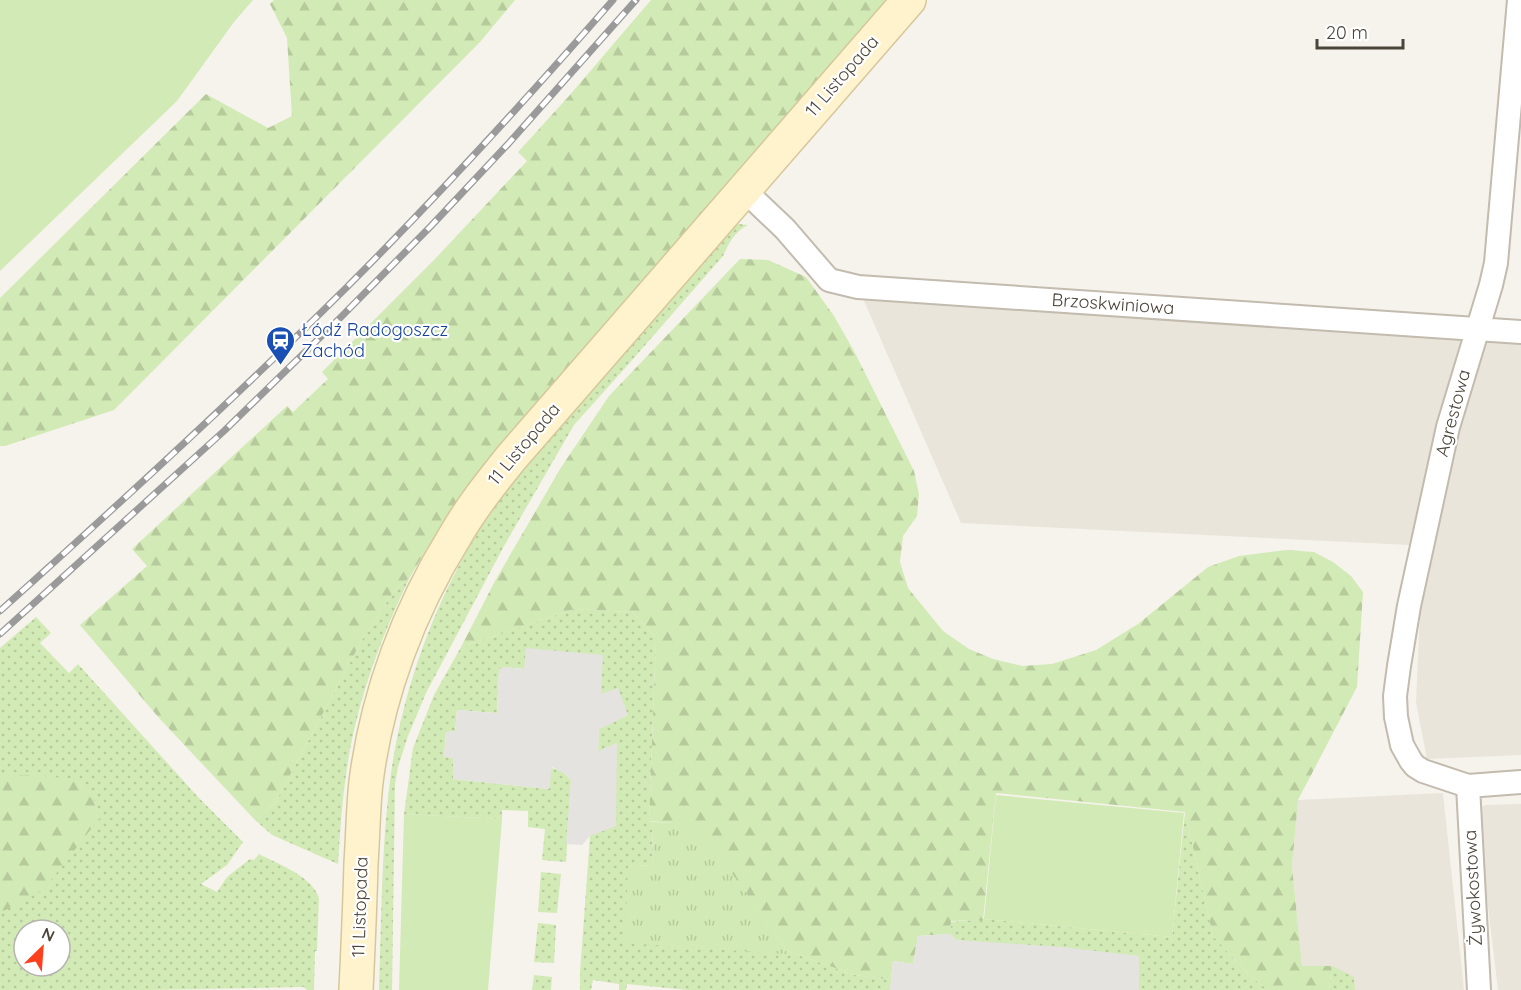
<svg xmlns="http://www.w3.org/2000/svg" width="1521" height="990" font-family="Quicksand,sans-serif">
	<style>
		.residential { fill: #eae5da }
		.grass { fill: url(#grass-dots); fill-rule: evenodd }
		.forest { fill: url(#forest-firs) }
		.park { fill: url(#park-tufts) }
		.garden { fill: #d2eab5 }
		.parking { fill: #e5e3e0 }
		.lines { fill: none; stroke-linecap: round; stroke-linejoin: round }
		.street-casing { stroke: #c2bbae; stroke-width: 26 }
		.secondary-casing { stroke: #d6c79b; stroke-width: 36 }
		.street { stroke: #fff; stroke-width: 22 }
		.secondary { stroke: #fff3cd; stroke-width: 33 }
		.rail-casing { stroke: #9a9a9a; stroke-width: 7 }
		.rail { stroke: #fff; stroke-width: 4.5; stroke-dasharray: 14; stroke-linecap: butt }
		.labels { text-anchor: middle; stroke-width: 4.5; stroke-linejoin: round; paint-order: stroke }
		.street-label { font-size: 18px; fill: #4b4439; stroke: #fff }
		.transit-label { font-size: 18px; fill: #164399; stroke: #fff; text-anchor: start }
	</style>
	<defs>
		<pattern id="grass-dots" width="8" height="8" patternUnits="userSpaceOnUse" patternTransform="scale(1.5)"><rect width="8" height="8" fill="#d2eab5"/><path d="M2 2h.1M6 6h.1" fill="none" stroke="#b6ca9c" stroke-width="1.8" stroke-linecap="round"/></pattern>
		<pattern id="forest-firs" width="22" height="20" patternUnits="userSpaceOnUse" patternTransform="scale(1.5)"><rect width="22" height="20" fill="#d2eab5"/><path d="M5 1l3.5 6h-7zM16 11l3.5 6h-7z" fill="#b6ca9c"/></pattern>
		<pattern id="park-tufts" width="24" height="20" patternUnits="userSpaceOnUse" patternTransform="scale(1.5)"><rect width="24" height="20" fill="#d2eab5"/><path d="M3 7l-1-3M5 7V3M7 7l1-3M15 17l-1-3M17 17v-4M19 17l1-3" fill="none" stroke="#b6ca9c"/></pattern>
	</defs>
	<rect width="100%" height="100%" fill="#f6f3ec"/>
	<path class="residential" d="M858,287l663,46v422l-94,4 -11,-56 7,-161 -14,3 -448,-22z
		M1443,793l21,197h-109l-1,-13 -52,-11 -10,-100 6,-66z
		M1521,804v186h-23l-21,-175 1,-6 8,-4z"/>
	<path class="grass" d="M739,224l9,1c-14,7 -19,18 -25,31l-97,111 -52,58 -70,121 -78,147 -18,43 -10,31 -3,18 -3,205h-13c3,-78 2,-159 15,-236 18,-101 61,-199 124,-280 25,-32 54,-62 80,-93 45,-51 90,-103 134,-154z
		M410,577c-29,60 -53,124 -63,191 -5,32 -7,64 -9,96l-66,-29 -17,-15 20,-17 87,-163 32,-49z
		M574,609l58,3 24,25 -7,184 4,1 -1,44 -24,-1 157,89 2,-3 68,24 36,5 -1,10h-202l-61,-6 -1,6h-7v-6l-26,-4 -2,10h-11v-18l10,-136 27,-92 -19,8 1,-23 29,-14 -27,-20 -77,-26 -21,-2 -4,3 -2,43 -40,-3 -2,21 -9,1 -2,24 9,2v21l96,10 2,-21c10,2 15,5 20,13l-5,81 -24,-2 3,-31 -17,-2v-16l-26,-1v9l-98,-5 9,-66 21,-53 27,-48z
		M36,617l15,16 -11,10 29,30 9,-9 120,133 45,45 -16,23 -26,19 16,8 10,-15 23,-18 4,1 5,-6c19,10 53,22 60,44l-2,53h-2l-1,39h-7l-3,-3 -157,3h-147v-342zM24,930h36v36h-36z
		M1185,812l28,124 35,38 20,16h-129v-34l-183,-16 -6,-6 1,-12 33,-3 188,18z
		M541,872l20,2 -4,39 -19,-1z
		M538,923l18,2 -2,38 -20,-1z
		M1332,966l22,11 1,13h-26z
		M534,975l18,2 -1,13h-19z"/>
	<path class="forest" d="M274,0h241l-35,42 -366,368 -109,36h-5v-148l206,-204 62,34 24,-12 -5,-78 -17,-34z
		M651,0h238l-425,492 -29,43 -25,42 -16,14 -32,49 -87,163 -20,17 -96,-102 -79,-93 67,-59 -15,-17 155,-143 6,6 35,-33 -6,-7 112,-112 93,-99 -9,-9 51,-56z
		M740,259l28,1 38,17 28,39 20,35 60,120 5,23 -2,22 -14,20 -3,26 8,26 35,43 26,18 24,10 29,7 30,-2 44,-14 42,-26 70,-57 31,-11 47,-6 28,2 19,10 18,14 12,16 -6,95 -59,113 -6,66 10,100h30l-3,24h-61l-20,-16 -35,-38 -28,-124 -189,-19 -13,127 -32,1 -1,13 -32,2 -5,28 -20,-3 -2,19 -36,-5 -68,-24 -90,-126 -48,-4 7,-184 -24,-25 -58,-3 -113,38 34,-66 65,-112 49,-73z
		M35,775l47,5 20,35 -58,74 -44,24v-137z"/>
	<path class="park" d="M653,822l44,2 90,127 -1,3 -161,-11 3,-78 24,1z"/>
	<path class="garden" d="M0,0h253l-19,22 -57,79 -177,170z
		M996,795l188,18 -12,124 -188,-18z
		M404,814l98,5 -14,171h-89z"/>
	<path class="parking" d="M526,648l77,7 -2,39 17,-6 10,27 -29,14 -1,22 19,-8 -1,83 -26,10 -8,9 -16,-1 5,-63 -5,-7 -14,-7 -3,22 -96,-10v-21l-9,-1 2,-25 9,-1 2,-21 40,3 2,-43 4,-3 21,2z
		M950,934l6,6 106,7 77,9v34h-249l3,-29 20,3 5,-28z"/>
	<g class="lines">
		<defs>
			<path id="street" d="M1519,0l-23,263 -5,22 -43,142 -39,179 -10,60 -4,30 1,21 6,28 9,16 4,5 8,5 45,15 53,-4
				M744,190l41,39 44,51 29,7 663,45
				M1468,786l11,204"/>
			<path id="secondary" d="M356,990c2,-42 4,-85 5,-127 2,-27 2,-54 5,-81 11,-87 43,-172 89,-246 16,-28 36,-53 56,-78l398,-458"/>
		</defs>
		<use href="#street" class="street-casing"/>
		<use href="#secondary" class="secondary-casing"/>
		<use href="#street" class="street"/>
		<use href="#secondary" class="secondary"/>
		<defs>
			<path id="rail" d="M0,611c117,-105 233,-211 345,-322 93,-93 182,-190 268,-289
				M0,634l224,-203 117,-114 90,-91 78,-83 127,-143"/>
		</defs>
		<use href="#rail" class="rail-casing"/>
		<use href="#rail" class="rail"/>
	</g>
	<defs>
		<symbol id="station-pin" viewBox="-11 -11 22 30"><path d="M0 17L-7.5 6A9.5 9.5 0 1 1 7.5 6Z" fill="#1a4fb4" stroke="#fff"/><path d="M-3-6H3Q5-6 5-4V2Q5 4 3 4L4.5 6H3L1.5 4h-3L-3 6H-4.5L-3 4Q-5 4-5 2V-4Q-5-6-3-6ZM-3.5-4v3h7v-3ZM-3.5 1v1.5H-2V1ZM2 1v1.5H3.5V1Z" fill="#fff"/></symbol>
	</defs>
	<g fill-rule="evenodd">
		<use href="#station-pin" x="264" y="324" width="33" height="45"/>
	</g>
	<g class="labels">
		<g class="street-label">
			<text transform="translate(842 76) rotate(-49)" y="6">11 Listopada</text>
			<text transform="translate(1113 304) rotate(4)" y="6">Brzoskwiniowa</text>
			<text transform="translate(1453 413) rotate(-75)" y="6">Agrestowa</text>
			<text transform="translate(524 444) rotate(-50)" y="6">11 Listopada</text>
			<text transform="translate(1473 888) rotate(-93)" y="6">Żywokostowa</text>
			<text transform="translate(360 907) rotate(-88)" y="6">11 Listopada</text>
		</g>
		<g class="transit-label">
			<text x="301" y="336">Łódź Radogoszcz<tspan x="301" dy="21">Zachód</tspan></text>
		</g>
	</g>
	<g transform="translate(42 948) rotate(25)"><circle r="28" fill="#ffffff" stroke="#b7b4b0" stroke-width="1.5"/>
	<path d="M0-4.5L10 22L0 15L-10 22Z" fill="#fc3f1d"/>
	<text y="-9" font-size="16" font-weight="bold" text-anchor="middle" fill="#4b4439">N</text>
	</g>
	<path d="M1317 39v9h86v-9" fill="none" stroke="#4b4439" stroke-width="3"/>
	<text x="1326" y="39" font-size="18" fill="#4b4439" stroke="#ffffff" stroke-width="4.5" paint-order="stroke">20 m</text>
</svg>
